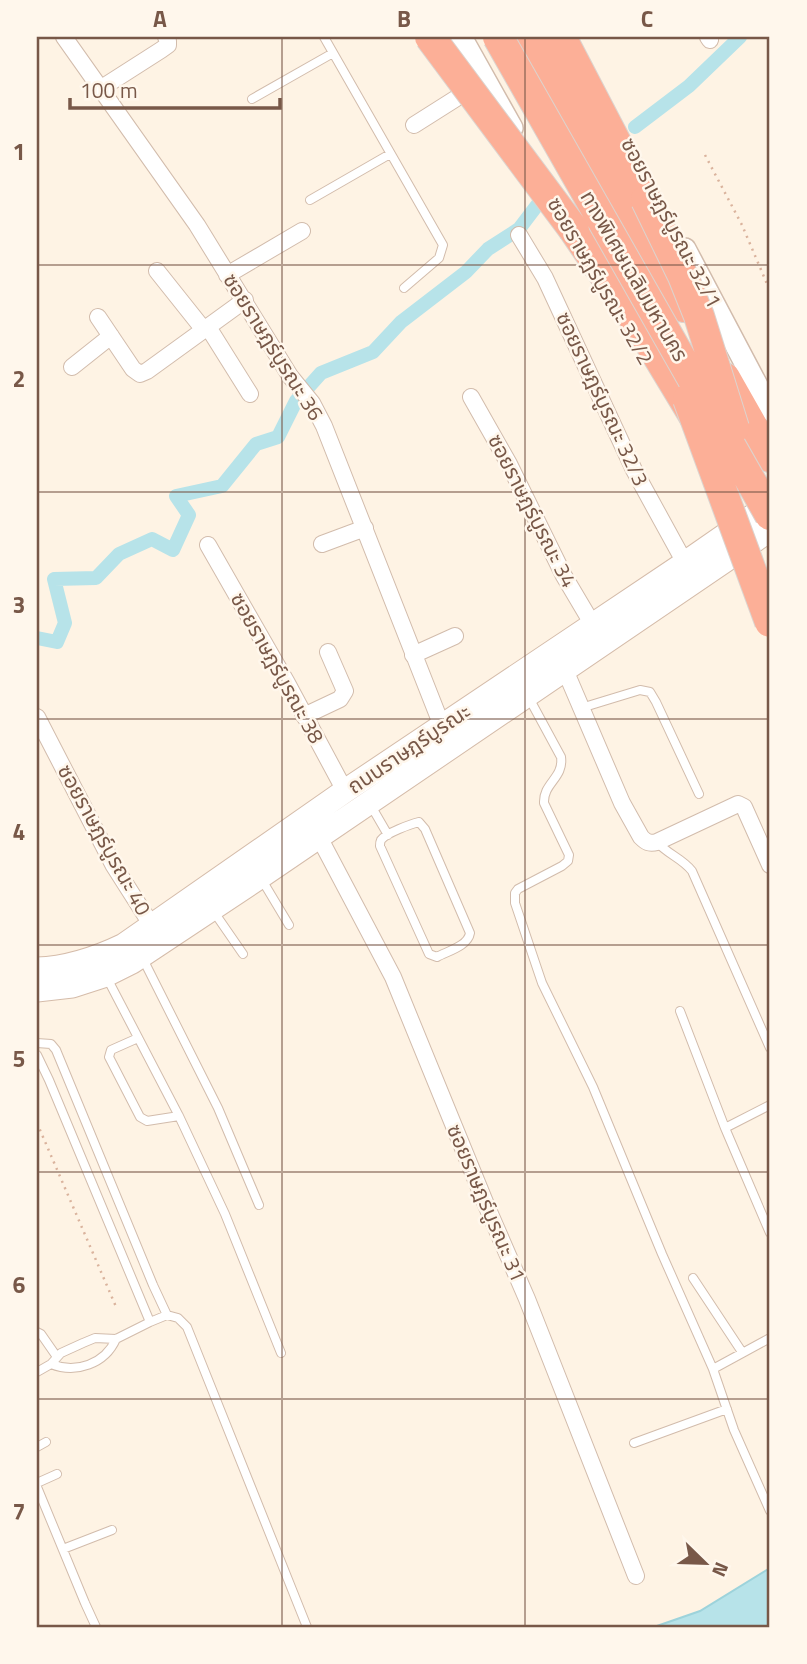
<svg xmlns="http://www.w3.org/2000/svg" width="807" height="1664" font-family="'Titillium Web','Noto Sans Thai',sans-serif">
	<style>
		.water { fill: #b7e3e9; stroke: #9dd3db; stroke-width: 2 }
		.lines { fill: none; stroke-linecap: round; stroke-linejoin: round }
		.canal { stroke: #b7e3e9; stroke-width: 14 }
		.service-casing { stroke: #d2bcac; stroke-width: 10 }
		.minor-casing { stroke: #d2bcac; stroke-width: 18 }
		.tertiary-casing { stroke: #d2bcac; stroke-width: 24 }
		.secondary-casing { stroke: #d5bcaa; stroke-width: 25 }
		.motorway-casing { stroke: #dcd4cf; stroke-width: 32 }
		.path { stroke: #dab39d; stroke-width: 2.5; stroke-dasharray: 2 5; stroke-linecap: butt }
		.service { stroke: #fff; stroke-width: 8 }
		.minor { stroke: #fff; stroke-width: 16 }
		.tertiary { stroke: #fff; stroke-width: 21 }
		.secondary { stroke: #fff; stroke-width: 23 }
		.motorway { stroke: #fcaf97; stroke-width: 30 }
		.motorway-bridge-casing { stroke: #dcd4cf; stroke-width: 32; stroke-linecap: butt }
		.motorway-bridge { stroke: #fcaf97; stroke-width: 30 }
		.grid { fill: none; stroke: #785848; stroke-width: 2; stroke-opacity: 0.55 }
		.labels { text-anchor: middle; stroke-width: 5; stroke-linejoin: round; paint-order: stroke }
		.street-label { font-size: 21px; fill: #785848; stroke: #fff7ec }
		.neatline { fill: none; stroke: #785848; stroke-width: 2.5 }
		.grid-label { font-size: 23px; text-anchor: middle; font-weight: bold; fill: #785848 }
	</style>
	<rect width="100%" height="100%" fill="#fef3e4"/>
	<path class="water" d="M770,1568v59h-116l46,-16z"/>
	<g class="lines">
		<path class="canal" d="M635,127l54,-41 51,-49
			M37,638l20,4 8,-19 -11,-44 42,-1 23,-24 33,-15 21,11 16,-35 -13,-19 46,-10 34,-42 22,-7 18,-36 25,-28 52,-21 28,-30 65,-50 22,-23 31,-20 19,-25"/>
		<defs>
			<path id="service" d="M324,37l119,208 -4,13 -35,30
				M252,99l81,-46
				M310,200l80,-46
				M529,698l32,59c3,21 -18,26 -17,46l25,52 -1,6 -6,5 -44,23 -3,4v10l27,80 51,104 69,167 51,115 57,-31
				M581,708l59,-18 10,2 6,10 43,92
				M370,804l18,31
				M419,822l6,7 45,104c-2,13 -22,18 -33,24l-8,-3 -49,-108c0,-2 0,-4 1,-6 5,-7 30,-16 38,-18z
				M657,842c10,12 25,16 35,29l78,177
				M262,880l27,45
				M214,912l29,42
				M143,959l75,149 41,97
				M107,978l72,138 46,98 56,139
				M680,1011l45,117 45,105
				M138,1038l-27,12 -2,7 31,60 7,4 32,-5
				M37,1043l14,1 5,6 97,235 14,30 -17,7 -101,-242 -12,-25
				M725,1128l45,-23
				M693,1278l49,74
				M167,1315l11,3 9,9 120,300
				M37,1332l4,2 16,23
				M51,1364c25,10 54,0 65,-25
				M713,1369l21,61 36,81
				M37,1372l14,-8 10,-11 22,-10 12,-5 21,1 34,-17
				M634,1443l93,-34
				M37,1447l9,-5
				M37,1483l20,-9
				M37,1487l48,116 11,24
				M63,1549l49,-19"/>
			<path id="minor" d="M64,37l133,188 93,151 22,27 12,23 118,300
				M708,37l2,3
				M100,89l61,-39 7,-5v-4l-2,-4
				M414,125l60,-38
				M519,235l26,43 89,192 51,93
				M157,271l47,59
				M227,275l75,-44
				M98,317l35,52 7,5 7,-3 98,-71
				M208,327l42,67
				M72,367l39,-31
				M471,397l38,67 55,112 29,49
				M322,544l43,-16
				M208,545l79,138 58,108
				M413,655l42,-19
				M565,670l57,133 19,34c5,5 8,7 16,5l81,-38 6,3 26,58
				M304,716l36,-17 5,-8 -17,-39
				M37,717l77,149 42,66
				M319,837l74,140 94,230 40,92 109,277"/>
			<path id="tertiary" d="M461,37l51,91
				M685,249l85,161"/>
			<path id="secondary" d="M37,969c30,-1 60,-11 87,-24l221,-154 340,-228 85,-59
				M37,990l35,-4 34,-11 26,-13 128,-85 510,-347"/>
			<path id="motorway" d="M530,37l154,270
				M561,37l85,163
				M574,230l68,100 52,86
				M725,378l45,79"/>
		</defs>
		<use href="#service" class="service-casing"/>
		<use href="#minor" class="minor-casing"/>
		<use href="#tertiary" class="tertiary-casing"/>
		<use href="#secondary" class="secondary-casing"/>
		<use href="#motorway" class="motorway-casing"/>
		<path class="path" d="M705,155l37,70 28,66
			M37,1123l80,186"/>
		<use href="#service" class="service"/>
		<use href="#minor" class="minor"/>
		<use href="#tertiary" class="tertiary"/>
		<use href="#secondary" class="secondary"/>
		<use href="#motorway" class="motorway"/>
		<defs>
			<path id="motorway-bridge" d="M430,37l144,193
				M498,37l272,478
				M646,200l37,76 16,40 35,112
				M688,399l82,223"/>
		</defs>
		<use href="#motorway-bridge" class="motorway-bridge-casing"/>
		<use href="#motorway-bridge" class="motorway-bridge"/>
	</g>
	<path class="grid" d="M282,37v1590M525,37v1590M37,265h733M37,492h733M37,719h733M37,945h733M37,1172h733M37,1399h733"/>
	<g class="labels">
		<g class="street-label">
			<text transform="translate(671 223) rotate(62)" y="7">ซอยราษฎร์บูรณะ 32/1</text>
			<text transform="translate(634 276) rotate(60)" y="7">ทางพิเศษเฉลิมมหานคร</text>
			<text transform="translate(600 281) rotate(60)" y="7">ซอยราษฎร์บูรณะ 32/2</text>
			<text transform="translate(273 347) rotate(58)" y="7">ซอยราษฎร์บูรณะ 36</text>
			<text transform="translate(602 399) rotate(65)" y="7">ซอยราษฎร์บูรณะ 32/3</text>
			<text transform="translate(532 511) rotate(63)" y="7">ซอยราษฎร์บูรณะ 34</text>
			<text transform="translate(277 668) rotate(61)" y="7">ซอยราษฎร์บูรณะ 38</text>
			<text transform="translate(409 749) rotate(-34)" y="7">ถนนราษฎร์บูรณะ</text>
			<text transform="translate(104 840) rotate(61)" y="7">ซอยราษฎร์บูรณะ 40</text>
			<text transform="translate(486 1203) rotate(67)" y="7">ซอยราษฎร์บูรณะ 31</text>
		</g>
	</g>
	<rect width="807" height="1664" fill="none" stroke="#fff7ec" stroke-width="77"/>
	<g transform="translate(705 1563) rotate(113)" stroke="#fff7ec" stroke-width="5" paint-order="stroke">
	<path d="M0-5L12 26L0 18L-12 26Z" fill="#785848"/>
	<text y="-10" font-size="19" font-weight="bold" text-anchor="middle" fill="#785848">N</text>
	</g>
	<path d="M70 98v10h210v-10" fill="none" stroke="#785848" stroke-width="3.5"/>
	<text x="80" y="98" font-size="21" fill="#785848" stroke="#fff7ec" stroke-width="5" paint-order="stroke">100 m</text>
	<rect x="38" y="38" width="730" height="1588" class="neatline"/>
	<g class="grid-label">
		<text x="160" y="27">A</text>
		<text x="404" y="27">B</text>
		<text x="647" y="27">C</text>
		<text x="19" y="160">1</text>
		<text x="19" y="387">2</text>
		<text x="19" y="613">3</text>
		<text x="19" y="840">4</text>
		<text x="19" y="1067">5</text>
		<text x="19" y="1293">6</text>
		<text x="19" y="1520">7</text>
	</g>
</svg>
